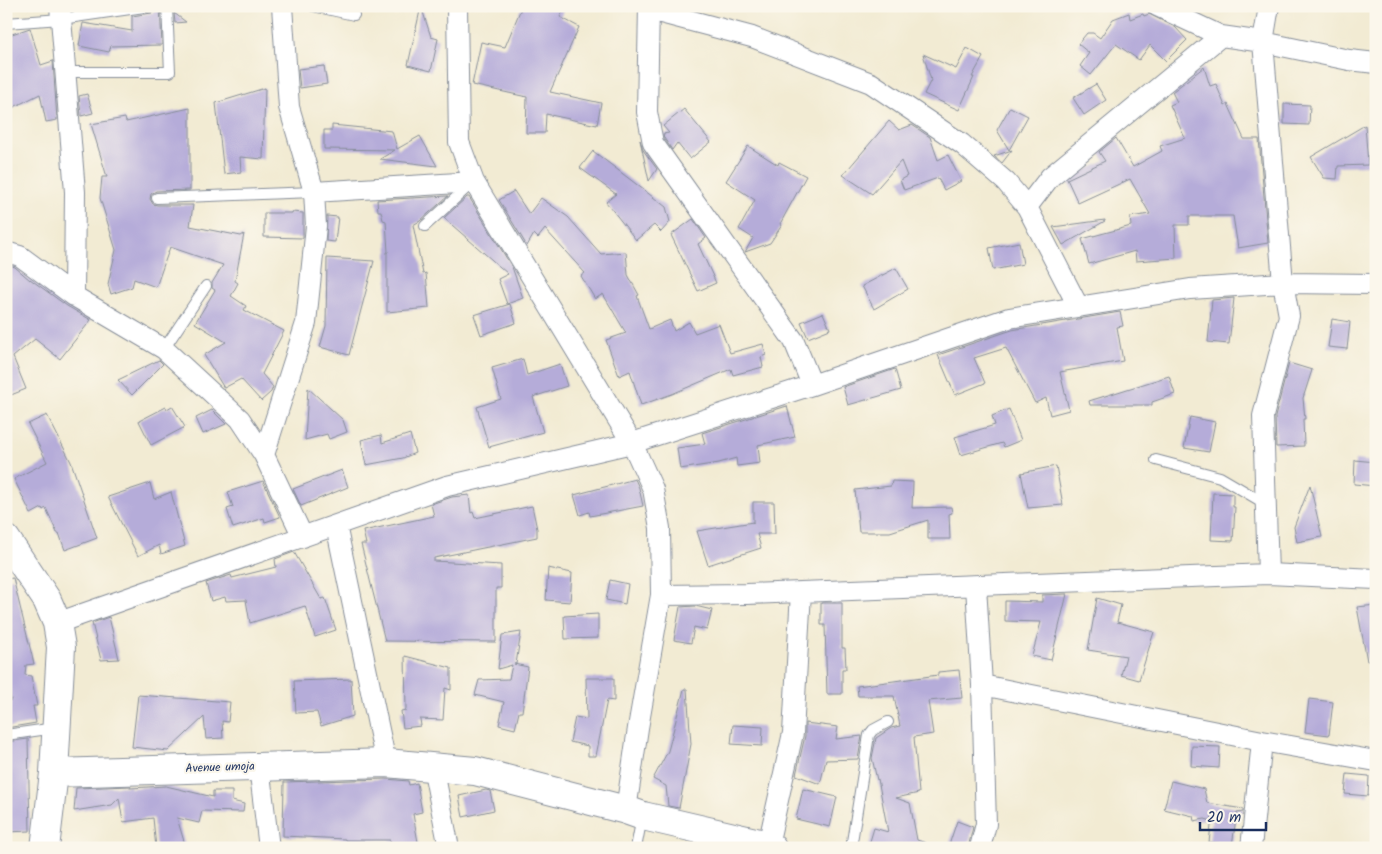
<svg xmlns="http://www.w3.org/2000/svg" width="1382" height="854" font-family="Kalam,sans-serif">
	<style>
		.building { fill: #b5acd9 }
		.lines { fill: none; stroke-linecap: round; stroke-linejoin: round }
		.lane-casing { stroke: #868d98; stroke-width: 12 }
		.street-casing { stroke: #868d98; stroke-width: 22 }
		.secondary-casing { stroke: #868d98; stroke-width: 30 }
		.lane { stroke: #fff; stroke-width: 10 }
		.street { stroke: #fff; stroke-width: 20 }
		.secondary { stroke: #fff; stroke-width: 28 }
		.labels { text-anchor: middle; stroke-width: 4.5; stroke-linejoin: round; paint-order: stroke }
		.street-label { font-size: 12px; fill: #1b2f5e; stroke: #fbf7ec }
	</style>
	<rect width="100%" height="100%" fill="#fbf7ec"/>
	<filter id="ink" filterUnits="userSpaceOnUse"><feTurbulence type="fractalNoise" baseFrequency=".02" numOctaves="2"/><feDisplacementMap in="SourceGraphic" scale="10" xChannelSelector="R" yChannelSelector="G"/><feConvolveMatrix kernelMatrix="1 2 1 2 8 2 1 2 1" color-interpolation-filters="sRGB"/></filter>
	<filter id="wash" filterUnits="userSpaceOnUse"><feTurbulence type="fractalNoise" baseFrequency=".0096" numOctaves="4" result="noise"/><feDisplacementMap in="SourceGraphic" scale="20" xChannelSelector="R" yChannelSelector="G"/><feGaussianBlur stdDeviation="1.12" result="paint"/><feColorMatrix in="noise" values="0 0 0 0 0 0 0 0 0 0 0 0 0 0 0 0 0 1.4 0 .05"/><feComposite in="paint" operator="in"/></filter>
	<g filter="url(#wash)">
		<rect width="100%" height="100%" fill="#f2ebd3"/>
		<g id="blocks">
			<path class="building" d="M421,6l10,31 7,2 -7,32 -23,-6z
				M522,6h44l-6,11 19,10 -29,65 51,11 -4,22 -51,-11 -1,19h-19l1,-36 -55,-12 9,-43 24,5z
				M158,7h2l2,38 -51,1 -2,6 -30,-6 4,-23 49,8v-15l20,-3z
				M174,13l12,9 -11,1z
				M1129,13l1,6 13,-5 1,2 5,-2 26,13 12,13 -21,21 -16,-16 -11,15 -23,-16 -25,31 -11,-9 9,-13 -11,-9 9,-11h6l7,5 13,-19z
				M30,28l11,37 12,-4 4,59 -11,2 -6,-28 -34,17v-75z
				M967,48l16,9 -11,20h2l-15,33 -35,-16 7,-14 -8,-26 33,15z
				M324,66l3,18 -27,4 -2,-19z
				M1204,67l6,19 6,-2 9,22 3,-2 16,35h15l9,104 -30,5 -5,-32h-44v9h-14l1,33 -40,3 -1,-10 -46,13 -7,-25 49,-13 -1,-9 20,-3 -20,-35 -52,24 -11,-24 38,-18 -6,-9 17,-14 17,29 29,-16 -2,-5 25,-8 -15,-33 7,-3 -5,-10z
				M1096,84l10,16 -22,15 -11,-17z
				M265,88l-2,71 -23,-2 1,15 -17,2 -8,-71z
				M87,94l6,19 -12,3 -2,-20z
				M1284,104l26,1 -1,20 -25,-1z
				M1010,107l18,9 -19,34 -12,-20z
				M190,108v82l-34,1 -5,3 -1,5 3,5 4,1h36l-3,21 51,10 3,-2 -9,47 3,2 -7,13 15,10 -2,4 40,21 -22,43 11,13 -2,5 -10,9 -20,-22 -17,9 -20,-33 22,-13 -31,-19 20,-33 -3,-2v-5l11,-18 -53,-18 -14,40 -22,-8 -2,8 -21,7 -3,-10 8,-34 -16,-52 2,-21h5l-16,-53 34,-6 1,4z
				M684,109l27,33 -21,17 -13,-16 -5,7 -8,-12 -1,-4 6,-1 -6,-7z
				M889,121l10,9 13,-5 18,12 8,23 10,-5 13,26 -17,9 -6,-12 -34,12 -4,-10 7,-4 -6,-15 -29,33 -29,-19z
				M332,125l60,6 5,18 23,-13 17,30 -57,-7 15,-9 -71,-1v-19h8z
				M1365,125l3,40 -30,1 -1,13 -13,-1 -13,-21z
				M640,140l3,10 14,19 -8,12z
				M748,146l30,19 1,-3 27,14 -26,48 2,1 -12,18 -25,9 8,-14 -14,-9 16,-29 -29,-19z
				M1012,150l-10,13 -8,-7z
				M593,151l73,56 4,15 -9,10 -7,-7 -18,15 -30,-38 10,-8 -36,-26z
				M514,191l15,23 12,-16 27,19 33,37 25,-2 2,23 11,20 -2,1 12,33 21,-9 4,11 15,-9 6,11 24,-9 11,29 33,-9 3,11 -5,2 2,10 -30,8 -2,-6 -59,25 -31,11 -11,-34 -11,5 -13,-36 20,-7 -23,-39 -8,5 -14,-23 4,-3 -40,-44 -7,9 -4,-4 -7,12 -28,-46z
				M448,196l-28,25 -7,4 10,49 3,-1 3,35 -42,4v-60h1l-2,-31 -3,-1 -2,-9h-3l-1,-11z
				M467,197h2l43,70 11,31 -16,6 -9,-25 10,-5 -64,-56z
				M292,212l11,1v25l-39,-1v-24h28z
				M327,216l11,1 -3,25 -9,-1z
				M693,219l13,19 -8,6 18,39 -18,8 -27,-56z
				M1105,220v1l-42,24 -10,-18z
				M1019,242l4,22 -30,6 -4,-22z
				M327,258l47,3 -25,94 -29,-8 6,-21z
				M6,264l9,3 15,13v-1l37,27 24,14 -31,39 -25,-20 -22,18 13,32 -20,8z
				M896,268l12,21 -34,20 -12,-23z
				M1234,298l-5,46 -21,-2 4,-42z
				M510,304l6,19 -35,12 -7,-20z
				M1120,312l3,14 -6,1 6,34 -63,11 9,38 -19,5 -4,-17 -11,5 -29,-55 -32,10 11,25 -30,12 -17,-40 74,-25z
				M823,313l7,16 -22,9 -7,-16z
				M1332,319l18,3 -3,27 -19,-2z
				M523,359l4,16 33,-11 7,22 -34,11 10,35 -54,15 -12,-40 24,-8 -9,-31z
				M159,360l4,4 -31,31 -14,-15z
				M1289,363l23,7 -9,28 2,21h-2l1,27 -28,1 -1,-30z
				M895,369l6,21 -53,15 -5,-18z
				M1169,376l6,18 -23,8v3h-62l-1,-4z
				M308,388l35,32 4,12 -18,7 -2,-5 -22,6z
				M172,406l13,21 -34,18 -12,-24 27,-14 1,2z
				M787,406l8,31 -37,8 2,18 -23,3 -1,-8 -17,5 -39,6 -3,-21 28,-4 -3,-11z
				M1009,409l12,31 -17,7 -2,-4 -41,12 -6,-18 40,-12 -3,-9z
				M212,410l14,14 -23,10 -7,-16z
				M47,415l24,47 26,76 -32,12 -6,-17h-2l-11,-25 -3,2 -1,-2 -11,6 -17,-35 33,-17 -19,-38z
				M1190,417l25,5 -6,30 -25,-4z
				M410,434l5,19 -12,5 -37,7 -5,-25 20,-5 1,8z
				M1355,460l21,2v24l-22,-2z
				M1056,466l7,39 -35,3 -7,-35z
				M342,470l6,17 -47,19 -8,-17z
				M635,479l4,9 4,18 -53,10 -1,-4 -9,3 -6,-20z
				M263,481l17,36 -15,5 -1,-4 -31,10 -6,-19 6,-2 -5,-15z
				M892,481l21,1 -1,26 39,-1 1,6 -3,1 1,25h-22v-19l-38,12h-31l-4,-42 36,-4z
				M150,483l4,16 17,-7 14,54 -24,8 -2,-9 -21,11 -30,-59z
				M1310,485l12,52 -25,5 -3,-15z
				M1213,493l20,1v13h2l-2,34 -22,-1z
				M469,495l2,18 2,-1 2,6 57,-12 5,23v8l-103,21v3l67,4v23h-5v54l-111,-1 -24,-97h5l-3,-13 71,-15 -3,-12 21,-7z
				M753,502h21l1,32h-18l4,14 -53,17 -11,-34 56,-9v1z
				M294,552l27,47 4,-1 11,32 -21,7 -10,-31 -55,17 -4,-23 -20,1 -1,-4 -14,4 -5,-18 25,-8 1,3 44,-11 -1,-8z
				M548,568l24,5 -2,29 -24,-2z
				M13,578l21,86 -8,1 -1,10 6,1 6,30h-4l3,17 -30,5v-27l5,-1 -5,-24v-97z
				M610,580l18,4 -3,20 -19,-4z
				M1067,594l-16,66 -19,-4 9,-34 -36,-1v-20l37,1v-7z
				M1097,598l24,7 -4,17 37,10 -15,48 -18,-5 5,-19 -38,-6z
				M821,603h21v45h3l1,21h-4v25h-15l-2,-69h-4z
				M1376,605v55l-9,1 -10,-54z
				M695,606l17,4 -5,20 -13,-3 -3,16 -17,-3 6,-33z
				M598,614v24l-33,1 -1,-23z
				M109,617l10,42 -18,1 -9,-37z
				M521,632l-5,32h-2l14,3 -6,45h-3l-4,17 -16,-4 5,-23 -29,-7 4,-15 30,-1 3,-14 -14,4 4,-34z
				M405,656l46,12v22l-6,-2 -2,32 -23,-1 1,7 -18,2 -2,-17 5,-1z
				M959,670l3,28 -34,3 5,33 -19,3 5,56 -23,5 14,5 7,37 9,3 -1,5h-57l6,-20 14,4 -10,-53 -1,1 -5,-22 4,-20 15,-10 9,-2 -6,-30h-36l-1,-10 81,-11v-3z
				M586,678h28v23l-7,-1 -11,56h-8v-10l-18,-4 5,-25 12,2z
				M351,679l2,37 -32,10 -4,-14 -21,1 -2,-32z
				M684,689h3l4,55 -12,64 -11,-2 -2,-20 -13,-7 15,-28z
				M138,695l92,7 -2,20 -6,-1 1,17 -17,1 -2,-22 -36,34 -36,-4z
				M1309,699l24,3 -4,33 -24,-3z
				M805,723l33,4 -2,12 26,-3 -4,23 -32,1 -6,24 -24,-9 9,-39z
				M733,725l30,2 -1,19 -31,-2z
				M28,739l2,92 -24,1v-90z
				M1192,746l28,1 -1,21 -28,-2z
				M1347,774l22,2 -1,20 -23,-2z
				M386,779l22,2 1,4 8,-2 5,29 -9,2 6,34h-28l-1,-8h-45v-1l-62,-3 1,-54z
				M1171,781l33,8 3,14 36,6v3l-6,1 -5,32 -23,-3 3,-24v3l-7,-2 -11,2 -1,-5 -29,-7z
				M131,786l-1,2 36,-2 47,11v-6h19v10l12,3 -1,8 -41,-1 -3,12 -22,-5 9,30h-30l-3,-30 -30,4 -4,-24 -7,7 -38,6 2,-23z
				M803,789l34,8 -7,30 -34,-8z
				M486,790l4,1 4,19 -31,7 -4,-21z
				M957,821l16,6 -5,21h-20z"/>
		</g>
	</g>
	<g filter="url(#ink)">
		<use href="#blocks" fill-opacity="0" stroke="#868d98" stroke-width="1"/>
		<g class="lines">
			<defs>
				<path id="lane" d="M313,6l41,9
					M6,23l55,-4 90,-13
					M65,72h105l-3,-66
					M157,198l157,-6
					M425,226l46,-42
					M164,349l42,-63
					M1156,460l64,17 46,27
					M6,735l49,-7
					M636,848l6,-31
					M851,848l18,-113 4,-5 15,-8"/>
				<path id="street" d="M60,6l15,186 -1,104
					M457,6l2,136 15,40 158,261 21,46 7,39 1,67 -23,133 -12,82
					M649,6l-2,106 6,31 141,198 18,44
					M1157,6l64,30 42,6 86,18 27,3
					M650,10l102,27 119,46 91,61 44,38 21,25 51,99
					M314,192l160,-10
					M1027,207l23,-30 171,-141
					M6,252l14,4 54,40 90,53 76,70 24,36 39,82
					M264,455l42,-132 10,-97 -2,-34 -25,-85 -7,-101
					M336,525l50,238
					M1268,574l-5,-158 26,-100 -6,-33 -20,-241 6,-36
					M976,586l6,99 4,139 -6,24
					M661,595l86,-1 521,-20 108,5
					M57,623l390,-137 185,-43 180,-58 197,-67 181,-29 93,-6 93,1
					M982,685l280,56 114,20
					M259,766l10,82
					M433,766l16,82
					M768,845l25,-112 8,-141
					M1251,848l11,-107"/>
				<path id="secondary" d="M6,539l41,61 10,23 4,24 -7,126 -9,75
					M54,773l332,-10 89,8 151,39 17,6 125,29 4,3"/>
			</defs>
			<use href="#lane" class="lane-casing"/>
			<use href="#street" class="street-casing"/>
			<use href="#secondary" class="secondary-casing"/>
			<use href="#lane" class="lane"/>
			<use href="#street" class="street"/>
			<use href="#secondary" class="secondary"/>
		</g>
	</g>
	<g class="labels">
		<g class="street-label">
			<text transform="translate(220 767) rotate(-2)" y="4">Avenue umoja</text>
		</g>
	</g>
	<rect width="1382" height="854" fill="none" stroke="#fbf7ec" stroke-width="25"/>
	<path d="M1200 822v8h66v-8" fill="none" stroke="#1b2f5e" stroke-width="2.5"/>
	<text x="1207" y="822" font-size="15" fill="#1b2f5e" stroke="#fbf7ec" stroke-width="4" paint-order="stroke">20 m</text>
</svg>
